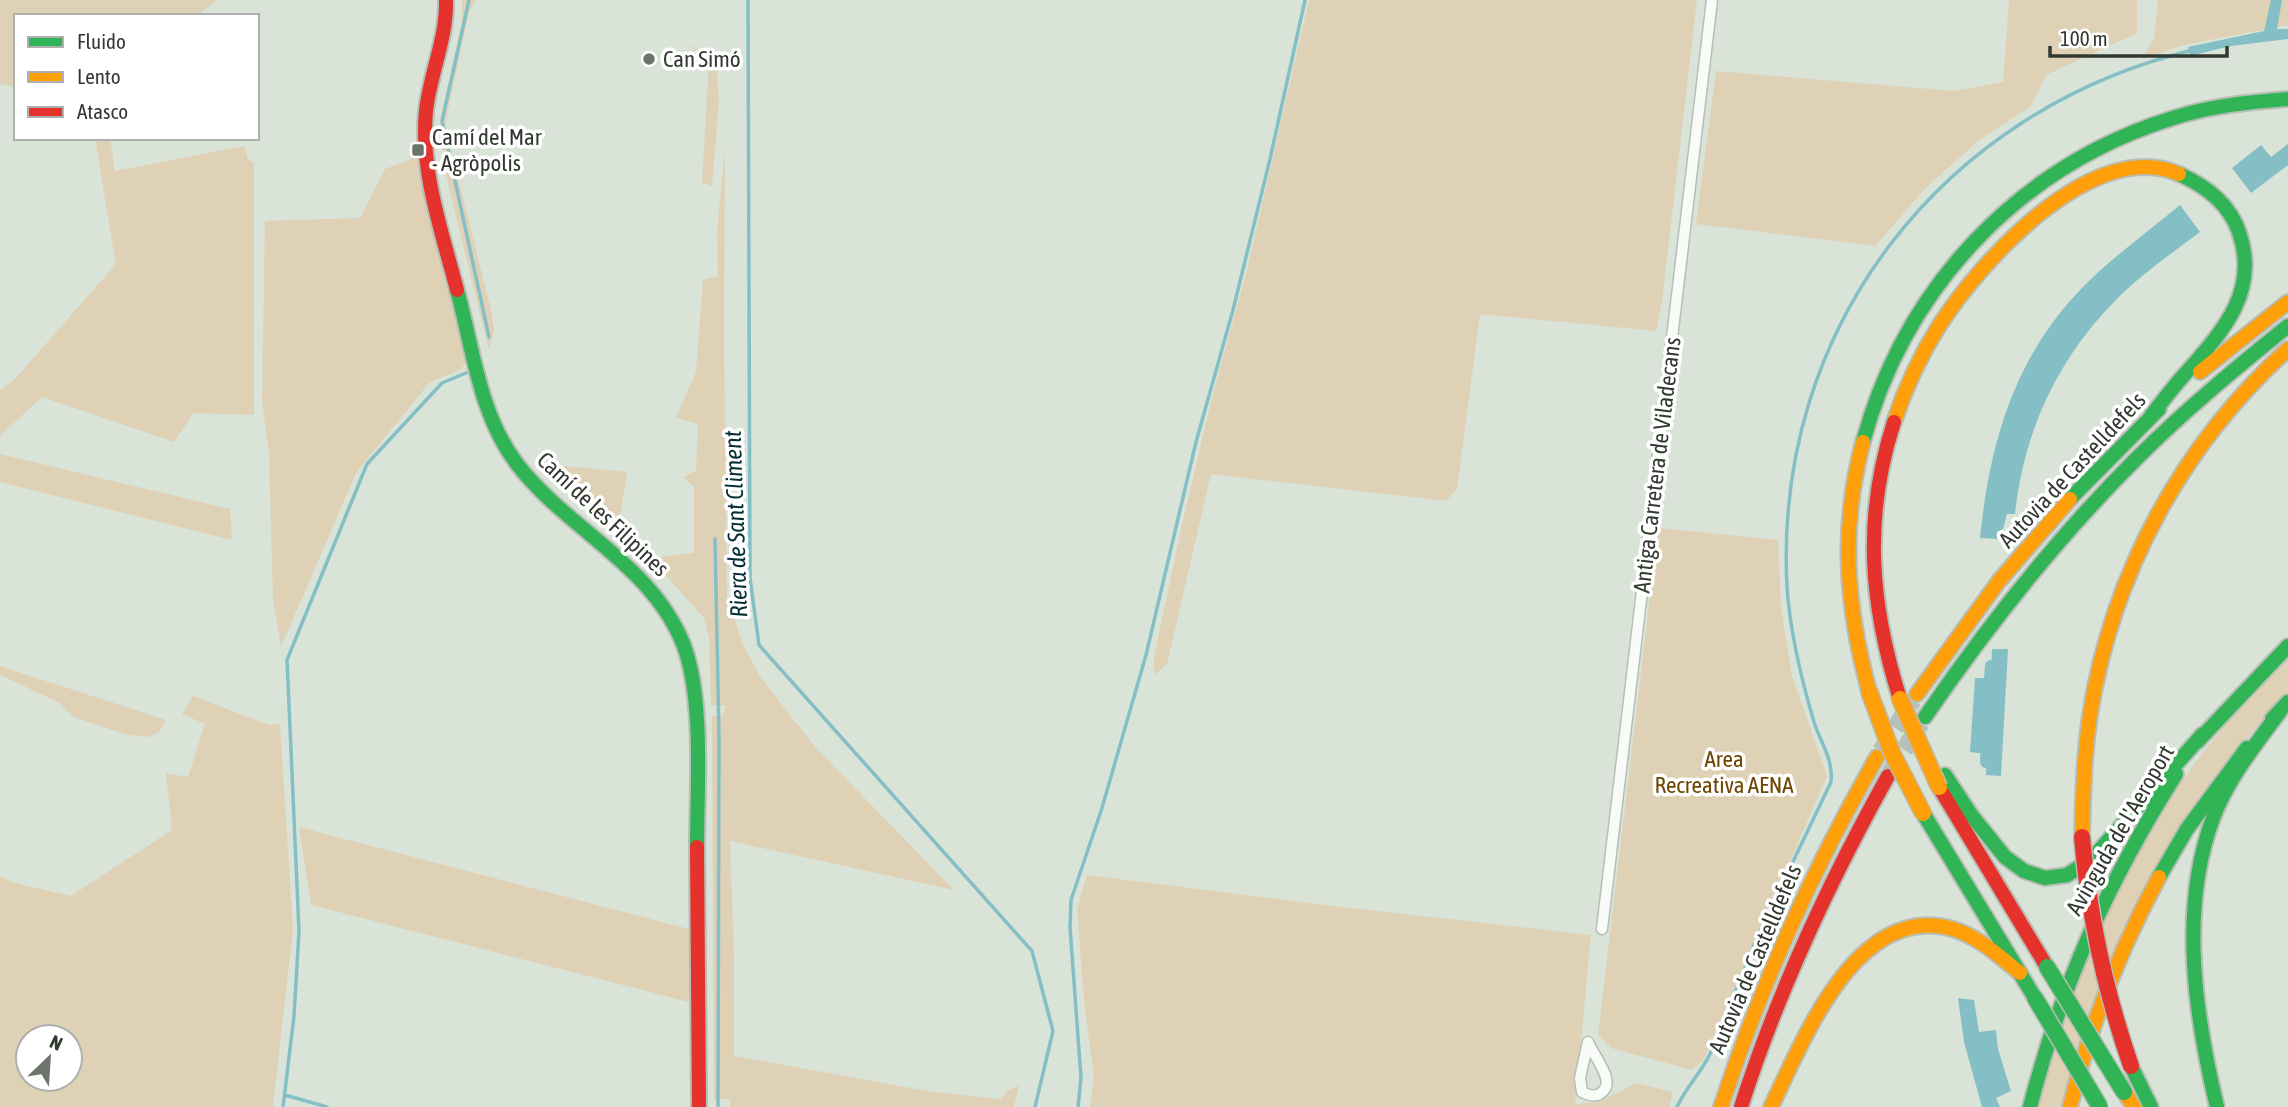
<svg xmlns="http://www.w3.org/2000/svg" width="2288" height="1107" font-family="'Asap Condensed',sans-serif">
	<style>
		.green { fill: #dfd1b5; fill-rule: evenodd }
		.water { fill: #84bfc6 }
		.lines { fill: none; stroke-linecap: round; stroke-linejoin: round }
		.stream { stroke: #84bfc6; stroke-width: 3.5 }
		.canal { stroke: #84bfc6; stroke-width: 12 }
		.highway-tunnel { stroke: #b8c1b7; stroke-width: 18; stroke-dasharray: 18 9; stroke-linecap: butt }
		.street-casing { stroke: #b7beb5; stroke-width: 13 }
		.fast-casing { stroke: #b7beb5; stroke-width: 18 }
		.slow-casing { stroke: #b7beb5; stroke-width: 18 }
		.jam-casing { stroke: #b7beb5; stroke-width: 18 }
		.street { stroke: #f9fbf9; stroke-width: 10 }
		.fast { stroke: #30b455; stroke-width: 14 }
		.slow { stroke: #ff9f0a; stroke-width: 14 }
		.jam { stroke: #e5322d; stroke-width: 14 }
		.fast-bridge-casing { stroke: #b7beb5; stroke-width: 19; stroke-linecap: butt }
		.slow-bridge-casing { stroke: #b7beb5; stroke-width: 19; stroke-linecap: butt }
		.jam-bridge-casing { stroke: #b7beb5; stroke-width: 19; stroke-linecap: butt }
		.fast-bridge { stroke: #30b455; stroke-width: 16 }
		.slow-bridge { stroke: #ff9f0a; stroke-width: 16 }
		.jam-bridge { stroke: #e5322d; stroke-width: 16 }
		.poi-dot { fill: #6d746b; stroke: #fff; stroke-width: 2.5 }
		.labels { text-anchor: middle; stroke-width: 7; stroke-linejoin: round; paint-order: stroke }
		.poi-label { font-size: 23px; fill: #323931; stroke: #fff; text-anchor: start }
		.street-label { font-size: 23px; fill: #323931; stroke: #fff }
		.park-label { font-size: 23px; fill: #6c4502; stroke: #fff }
		.water-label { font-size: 24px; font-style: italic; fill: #052f36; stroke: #fff }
	</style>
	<rect width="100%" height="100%" fill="#dae3d8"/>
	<path class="green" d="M0,0h217l-20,16h-181v71l-16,-3z
		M462,0h14l-7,12 -24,112 47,190 2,15 -5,21 -45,-183 -3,-50 21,-94z
		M1309,0h388l-35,301 -6,30 -176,-17 -23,175 -11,12 -235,-27 -44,190 -13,11v-18l28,-132 29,-124 35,-127z
		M2009,0h128v33l-91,42 -15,31 -53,35 -52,47 -51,58 -179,-22 20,-153 238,20 49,-9z
		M2158,0h130v25l-104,20 -43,14 13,-20z
		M684,43l32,16 3,42 -7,85 -10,-4 7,-121z
		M95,138h15l5,33 129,-25 4,14 6,2v253l-60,-2 -20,29 -132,-45 -42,39v-46l15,-11 101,-115z
		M725,149l-1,188 3,259 16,49 18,33 55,70 138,142 -224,-49 4,114v101l199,36 68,7 5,-7 13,-7 -5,22h-284v-8h-16l-2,-383 11,-1 3,-9 -15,-1 -2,-67 -5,-20 -54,-60 44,-5v-66l-11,-10 13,-6 2,-47 -22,-6 20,-46 7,-92 15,-4 -1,-45z
		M419,156l48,201 -5,12 -32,13 -74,91 -75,174 -8,-48 -4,-145 -7,-53 3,-180 95,-3 25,-49z
		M0,454l230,55 2,31 -232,-58z
		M544,464l83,8 -9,58 -55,-44z
		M1658,528l120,12 3,67 11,69 35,100 -124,285 -11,9 -81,-22 -13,-13z
		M2288,658v36c-97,97 -169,220 -208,351 -6,21 -13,41 -17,62h-26c33,-168 129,-331 251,-449z
		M0,666l166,54 -7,12 -11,5 -24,-3 -50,-17 -16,-15 -58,-27z
		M193,696l76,29 11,-1 13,205 -20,178h-273v-231l15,7 56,13 101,-66 -6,-57 22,4 17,-53 -23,-10zM28,1037h42v42h-42z
		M299,827l390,102v73l-378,-97z
		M1087,875l254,32 250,28 -16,169 24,-2 37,-19 37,9 -4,15h-579l4,-29 -10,-78 -7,-91z"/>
	<path class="water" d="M2271,0h11l-5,29h11v10l-57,7 -41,10 -2,-9 76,-16z
		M2288,144v21l-37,28 -19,-25 29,-23 10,12z
		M2180,205l20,27c-26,20 -53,38 -76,60 -63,60 -100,136 -109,222h-17l-1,25 -17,-1c10,-98 36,-187 110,-258 28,-27 60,-50 90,-75z
		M1992,649h16l-7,127 -15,-1 1,-21 -17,-2 5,-74h16z
		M1958,998l16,2 5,32 17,-2 2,19 13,42 -15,7 4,9h-18l-18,-65z"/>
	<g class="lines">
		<path class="stream" d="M469,0l-27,121 47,216
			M748,0l2,578 9,67 273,306 21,80 -18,76
			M715,539l4,199 -1,369
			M285,1095l42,12
			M283,1107l11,-91 5,-85 -12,-271 80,-196 75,-81 24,-10
			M1078,1107l3,-29 -11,-151 1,-27 31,-92 44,-153 50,-213 37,-132 37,-151 35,-159
			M1677,1107c9,-20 24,-34 33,-53l49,-121 72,-151c3,-21 -11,-41 -17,-60 -13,-44 -24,-89 -27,-135 -14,-260 156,-477 406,-537"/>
		<path class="canal" d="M1998,525l6,-24
			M1989,693l2,-27
			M1986,762l1,-23"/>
		<path class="highway-tunnel" d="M1881,751l32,-51
			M1890,773l31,-50"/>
		<defs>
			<path id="street" d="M1602,929l110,-929
				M1588,1042c5,13 26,37 16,48 -6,8 -14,6 -22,2l-2,-14z"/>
			<path id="fast" d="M457,290c16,58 22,124 60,174 51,66 136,101 167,182 20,54 13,143 13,201
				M2151,416c11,-14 22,-29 34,-42 37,-42 75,-82 54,-142 -10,-29 -33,-46 -60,-58
				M1863,442c42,-155 156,-276 310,-324 37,-12 76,-16 115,-19
				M2070,499l89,-90
				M1925,717c63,-92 132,-179 211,-258 48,-48 100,-91 152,-133
				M2272,719l16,-17
				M2197,742l91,-96
				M1945,775l27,41 33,41 19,14 21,7 22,-3 24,-15 112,-126
				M1923,813l112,185
				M2159,877l28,-48 60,-81
				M2131,1066l20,41
				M2030,1107c32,-124 78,-225 146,-333
				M2217,1107c-22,-92 -38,-198 -4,-289 15,-40 43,-74 68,-108"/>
			<path id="slow" d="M2200,372l88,-70
				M1894,422c11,-33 26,-66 45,-96 41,-64 154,-190 240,-152
				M1863,442c-23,87 -17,163 6,249
				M1917,694l82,-113 71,-82
				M2082,837c1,-41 2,-81 8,-122 22,-141 92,-270 198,-366
				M2124,1092l10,15
				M1721,1107c40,-123 92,-238 156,-350
				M1771,1107c33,-68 86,-206 182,-178 26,8 47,28 67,44
				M2070,1107c20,-81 49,-156 89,-230"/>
			<path id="jam" d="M446,0c1,39 -16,73 -20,111 -6,60 16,121 31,179
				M1894,422c-31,96 -24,182 6,277
				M1939,787l108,180
				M697,847l2,260
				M1741,1107c37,-116 88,-225 147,-331"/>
		</defs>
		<use href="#street" class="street-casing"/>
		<use href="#fast" class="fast-casing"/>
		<use href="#slow" class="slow-casing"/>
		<use href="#jam" class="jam-casing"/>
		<use href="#street" class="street"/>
		<use href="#fast" class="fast"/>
		<use href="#slow" class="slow"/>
		<use href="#jam" class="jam"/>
		<defs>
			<path id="fast-bridge" d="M2047,967l77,125
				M2035,998l65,109"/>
			<path id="slow-bridge" d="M1869,691l23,62 31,60
				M1900,699l39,88"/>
			<path id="jam-bridge" d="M2082,837c7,79 23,154 49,229"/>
		</defs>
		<use href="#fast-bridge" class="fast-bridge-casing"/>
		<use href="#slow-bridge" class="slow-bridge-casing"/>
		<use href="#jam-bridge" class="jam-bridge-casing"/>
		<use href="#fast-bridge" class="fast-bridge"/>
		<use href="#slow-bridge" class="slow-bridge"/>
		<use href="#jam-bridge" class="jam-bridge"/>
	</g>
	<g class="poi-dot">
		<circle cx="649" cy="59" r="7"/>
		<rect x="411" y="143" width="14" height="14" rx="3.5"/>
	</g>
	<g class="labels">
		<g class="poi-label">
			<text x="663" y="67">Can Simó</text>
			<text x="432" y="145">Camí del Mar<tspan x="432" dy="26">- Agròpolis</tspan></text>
		</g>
		<g class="street-label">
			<text transform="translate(1657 465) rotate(-83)" y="8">Antiga Carretera de Viladecans</text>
			<text transform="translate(2072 470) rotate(-47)" y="8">Autovia de Castelldefels</text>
			<text transform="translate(603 514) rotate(43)" y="8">Camí de les Filipines</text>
			<text transform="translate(2120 830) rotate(-60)" y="8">Avinguda de l'Aeroport</text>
			<text transform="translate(1755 959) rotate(-67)" y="8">Autovia de Castelldefels</text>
		</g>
		<g class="park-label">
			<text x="1724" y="767">Area<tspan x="1724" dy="26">Recreativa AENA</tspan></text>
		</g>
		<g class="water-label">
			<text transform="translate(736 524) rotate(-92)" y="8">Riera de Sant Climent</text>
		</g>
	</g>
	<rect x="14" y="14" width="245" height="126" fill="#ffffff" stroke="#adb0ad" stroke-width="2"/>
	<rect x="28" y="37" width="35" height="10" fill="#30b455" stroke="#adb0ad" stroke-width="2"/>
	<text x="77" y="49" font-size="21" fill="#323931">Fluido</text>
	<rect x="28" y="72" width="35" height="10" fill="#ff9f0a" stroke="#adb0ad" stroke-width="2"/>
	<text x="77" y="84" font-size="21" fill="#323931">Lento</text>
	<rect x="28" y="107" width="35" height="10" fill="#e5322d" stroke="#adb0ad" stroke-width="2"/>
	<text x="77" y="119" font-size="21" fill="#323931">Atasco</text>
	<g transform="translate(49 1058) rotate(25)"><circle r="33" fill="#ffffff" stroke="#adb0ad" stroke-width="2"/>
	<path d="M0-5L12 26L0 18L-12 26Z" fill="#6d746b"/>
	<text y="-10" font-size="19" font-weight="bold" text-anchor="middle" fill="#323931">N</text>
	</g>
	<path d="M2050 46v10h177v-10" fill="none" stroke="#323931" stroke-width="3.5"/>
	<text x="2060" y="46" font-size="21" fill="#323931" stroke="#ffffff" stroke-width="5" paint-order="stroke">100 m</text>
</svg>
